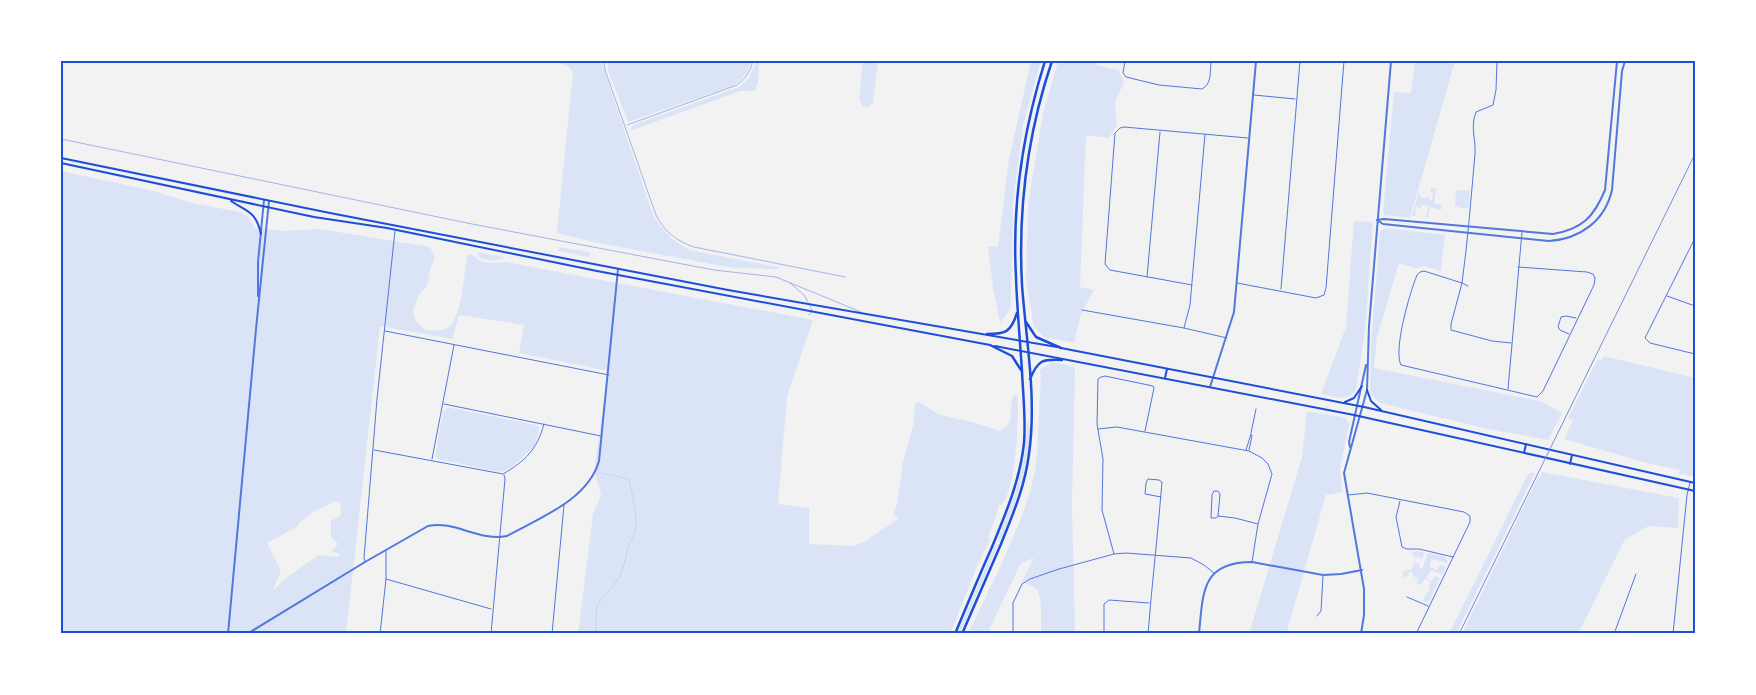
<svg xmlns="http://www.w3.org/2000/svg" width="1756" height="695" font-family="Poppins,sans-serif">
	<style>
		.green { fill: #dbe4f7; fill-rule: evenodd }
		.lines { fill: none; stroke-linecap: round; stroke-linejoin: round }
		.stream { stroke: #bfd3fe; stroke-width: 1 }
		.service { stroke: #5277de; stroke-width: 0.5 }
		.minor { stroke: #5277de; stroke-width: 1 }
		.tertiary { stroke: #5277de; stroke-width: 2 }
		.secondary { stroke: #1d4ed8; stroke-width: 2 }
		.primary { stroke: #1d4ed8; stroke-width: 2.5 }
		.rail { stroke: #7290e2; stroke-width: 1 }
		.neatline { fill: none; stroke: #1d4ed8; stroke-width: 2 }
	</style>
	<rect width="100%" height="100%" fill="#f2f2f2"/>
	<path class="green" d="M547,61h55l3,12 49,145 17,20 18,12 89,17 -1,2 -44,-1 -140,-26 -36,-9 16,-161 -6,-7z
		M607,61h145c-4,12 -9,19 -20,25l-104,36 -19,-49z
		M756,61h3l-1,20 -3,10h-15l-110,40 3,-6 106,-38 11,-10z
		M863,61h15l-5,42 -4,4 -6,-1 -4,-7z
		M1031,61h10l-18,64 -10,78 -2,105 -11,15 -7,-35 -5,-41 10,-1 11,-87z
		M1058,61h38v4l23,5 5,13 -9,18 2,24 -8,13 -23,-3 -6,152 14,3 -13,24 -7,29 -30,-6 -10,-10 -8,-45 2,-78 15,-91z
		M1415,61h40l-45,157 -26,-3 -1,-4 11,-119 17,1z
		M61,171l93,20 38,12 48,9 7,4 8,12 29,3 36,-2 110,18 5,11 -5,12 -3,16 -8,9 -6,16 2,9 10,10c6,0 14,1 20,-1 17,-4 19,-57 22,-73l3,-2 5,2 3,4 10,3 18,-1 307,58 -26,76 -9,108 31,4v36l44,2 11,-4 34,-23 -5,-6 4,-9 6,-42 10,-36 2,-22 4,-2 21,13 32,7 28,9c19,-10 5,-23 15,-37l3,4c0,25 -1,90 -17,108l-2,-2 -1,7 -10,26 2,3 -12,24 -28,70h-372l15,-120 8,-19 -7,-23 14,-101 -89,-18 5,-28 -65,-10 -7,24 -72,-13 -34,308h-285zM336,501l4,2 1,12 -10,6v16l7,7 -6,7 7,3 -1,3 -20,-2 -35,25 -9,10 -1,-1 8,-18 -14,-28 30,-16 4,-6 12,-9z
		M1430,187l6,1 -2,16h8l-1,6 -11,-3 -2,8 3,3 -7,-1 3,-3 1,-8 -6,-1 -1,4 -5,-3 -1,8 3,2h-6l7,-25 2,7 8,-1v3h3l1,-8h-2z
		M1470,189l-2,19h-8l-5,-3 1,-15 11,1z
		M1354,221l19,1 -8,108 -9,60c-8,13 -23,6 -35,4l25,-67z
		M1386,228l59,7 -4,36 -16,-5 -9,2 -17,-5 -22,74 -3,31 166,33 22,12 -14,27 -64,-12 -104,-25 -8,-7 -2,-5 1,-46 9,-114z
		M559,247l30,5 2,2 -3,3 -30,-6z
		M478,252l25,5 1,1c-7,3 -17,3 -25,-1z
		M1604,356l91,22v98l-16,-2 1,-4 -29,-6 -87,-25 9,-19 -5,-2 30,-59 4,1z
		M1052,362l23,5 -3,138 3,129h-34v-30l-3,-14 -16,-9 12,-23 -13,5 -34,71h-19c23,-50 50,-98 64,-150 6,-22 6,-50 7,-72 0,-14 3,-28 1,-42z
		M447,408h4l85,17 3,2v5l-5,15 -21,19 -9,5 -5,1 -61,-13 -3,-3 8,-44z
		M1307,411l39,7 3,7 -9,44 2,23 -16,3 -39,136 7,3h-45l53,-177z
		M1027,419c13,19 -17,102 -28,123l-2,-1c16,-40 31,-78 30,-122z
		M1531,472l4,1 -79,161h-7l79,-160z
		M1542,472l137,26 -1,30 -29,-2 -24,13 -47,95h-116l76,-157h2z
		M996,543l2,1 -3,8 -35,82h-3z
		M1419,551l6,2 -3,6 -5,-2 -2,5 5,3 -1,2 3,2 6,-16 17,4 3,4 -1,2 -16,-4 -1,8 7,3 3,-5 6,1 -4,9 -11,-5 -5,8 6,3 3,-5 5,2 -10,22 -4,2 -4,-1 8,-12 -1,-2 2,-5 -6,-3 -5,6 -3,-1 1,-5 -5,-3 -1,-4h-3l-1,4 -4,2 -2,-7 9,-1 5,-12 -3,-2 -1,-4z"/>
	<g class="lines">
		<path class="stream" d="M595,634c2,-9 0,-19 2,-27 4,-11 13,-16 19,-25 7,-9 9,-21 11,-32 1,-7 6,-12 8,-18 3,-16 -3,-37 -6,-53l-28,-6"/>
		<path class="service" d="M604,61l1,9 51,145c8,16 20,26 38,32l151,30
			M627,125l110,-40c9,-7 13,-13 16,-24
			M61,139l411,85 242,46 62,7 85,35
			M790,283l14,12 4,7
			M809,315l3,-4 -2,-6"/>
		<path class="minor" d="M1125,61l-2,12 3,4 33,8 43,4c10,-5 8,-18 9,-28
			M1497,61l-1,29 -3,15 -17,7c-6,16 0,26 -1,42 -4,43 -7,86 -13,129l-38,-12 -4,1 -3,3c-7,17 -24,75 -16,90l136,32 6,-6 51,-106 1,-7 -2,-4 -6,-2 -69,-5
			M1254,95l41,4
			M1695,238l-50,100 5,5 45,11
			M1147,277l13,-145
			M1237,283l79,15 8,-3 2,-7 18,-227
			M1192,285l-82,-15 -5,-6 10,-131 5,-5 4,-1 124,11
			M1468,286l-6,-3 -11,41v6l41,11 19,2
			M1281,289l19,-228
			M1667,296l28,10
			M1082,310l102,18 43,10
			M1184,328l6,-23 15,-171
			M385,331l224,44
			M1569,334l-9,-4 -2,-3 3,-10 5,-1 10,2
			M1508,389l14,-157
			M444,404l157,32
			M1098,429l19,-2 132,24 13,7 6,6 4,10 -14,50 -6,38
			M1251,433l5,-24
			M374,450l129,24c22,-13 34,-24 41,-50
			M1246,450l5,-16 1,2 -3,14
			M432,459l22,-114
			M1348,495l19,-2 97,19 6,4v6l-54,112
			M1400,501l-4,16 6,30 5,2h12l34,8
			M1218,516l2,-22 -2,-3h-4l-2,4 -1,23h5l2,-2 17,2 23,6
			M1114,554l-12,-44 1,-51 -6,-35 1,-45 3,-2 4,-1 48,10 1,2 -9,43
			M365,562l-1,-4 13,-159 18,-168
			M386,579l105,30
			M1407,597l21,9
			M1317,616l4,-5 2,-35
			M993,633l10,1
			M380,634l6,-55v-28
			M491,634l14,-155 -1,-4
			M552,634l12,-129
			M1013,634v-31l9,-19 8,-5 29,-10 55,-15 12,-1 65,5 13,7 10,8
			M1104,634v-30l5,-4 40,3
			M1148,634c4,-51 10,-101 14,-152l-3,-2 -11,-1 -2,4 -1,11 16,3
			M1614,634l22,-60
			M1673,634l14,-139 3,-12"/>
		<path class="tertiary" d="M1377,220l6,4 166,17c31,-2 56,-20 63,-51l10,-119 3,-10
			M1377,220l7,-1 169,15c29,-5 41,-17 52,-44l12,-129
			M258,296v-34l6,-62
			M1210,387l24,-75 22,-251
			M1350,447l-1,-5 17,-77
			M228,634l28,-305 13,-128
			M247,634l118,-72 63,-36c26,-6 52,16 79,10 32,-18 81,-36 92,-75l19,-192
			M1199,634c4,-41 2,-72 53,-72l71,13 18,-1 21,-4
			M1361,634l3,-19v-26l-20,-116 23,-83 2,-64 22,-265"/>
		<path class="secondary" d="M61,158l269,55 398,77 329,57
			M61,163l253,54 73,11 210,43 393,74
			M231,201c16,11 25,10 30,33
			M995,346l359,69 341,76
			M1061,348l303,59 331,76
			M1165,378l2,-9
			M1367,390l4,11 10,9
			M1345,402l9,-4 8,-12
			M1524,453l2,-9
			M1570,464l2,-9"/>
		<path class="primary" d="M1026,322l10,15 25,11
			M987,334c19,0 24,-2 30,-21
			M990,345l22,11 9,14
			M1030,379c8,-19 12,-20 32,-19
			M955,634c12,-29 24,-58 37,-87 14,-34 28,-67 32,-104 2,-24 -1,-48 -2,-72 -2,-31 -5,-63 -6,-94 -4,-73 7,-146 29,-216
			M962,634c13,-30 26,-60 39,-90 12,-30 24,-58 28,-90 8,-56 -3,-114 -7,-169 -4,-75 6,-153 30,-224"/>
		<path class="rail" d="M1459,634l236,-480"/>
	</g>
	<rect width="1756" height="695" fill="none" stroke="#ffffff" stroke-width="125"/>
	<rect x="62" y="62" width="1632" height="570" class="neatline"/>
</svg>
